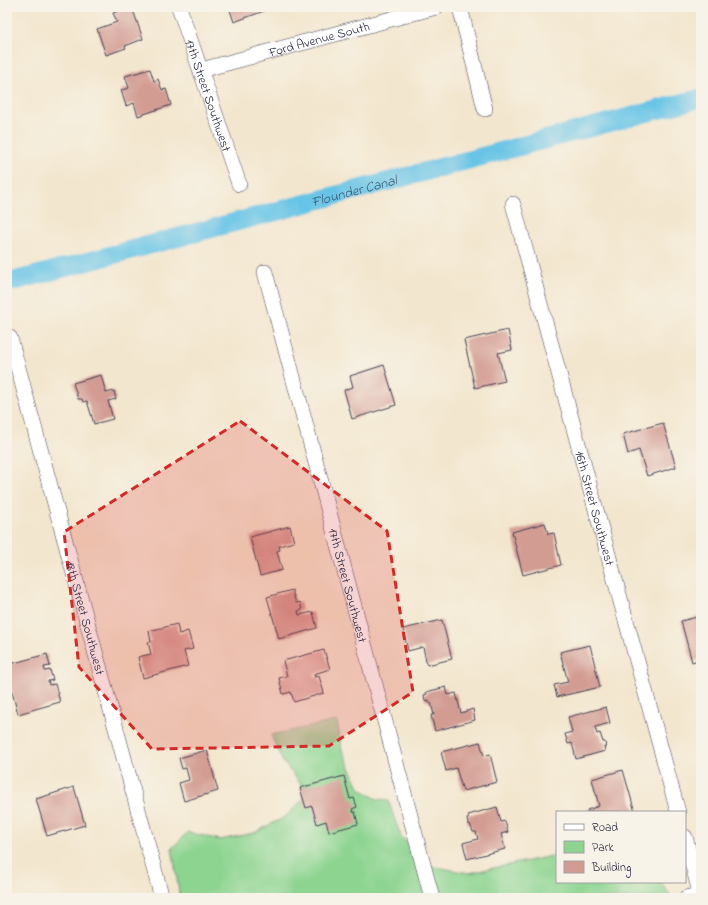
<svg xmlns="http://www.w3.org/2000/svg" width="708" height="905" font-family="'Indie Flower',sans-serif">
	<style>
		.green { fill: #8cd490; stroke: #577b66 }
		.lines { fill: none; stroke-linecap: round; stroke-linejoin: round }
		.canal { stroke: #68c4e6; stroke-width: 19 }
		.building { fill: #d39c93 }
		.minor-casing { stroke: #413f51; stroke-width: 16 }
		.minor { stroke: #fff; stroke-width: 15 }
		.marked { fill: #d62828; fill-opacity: 0.2; stroke: #d62828; stroke-width: 3; stroke-dasharray: 8 5; stroke-linejoin: round }
		.labels { text-anchor: middle; stroke-width: 3.5; stroke-linejoin: round; paint-order: stroke }
		.street-label { font-size: 13px; fill: #22223b; stroke: #f7f3e8 }
		.water-label { font-size: 14px; font-style: italic; fill: #37536e; stroke: #f7f3e8 }
	</style>
	<rect width="100%" height="100%" fill="#f7f3e8"/>
	<filter id="ink" filterUnits="userSpaceOnUse"><feTurbulence type="fractalNoise" baseFrequency=".025" numOctaves="2"/><feDisplacementMap in="SourceGraphic" scale="8" xChannelSelector="R" yChannelSelector="G"/><feConvolveMatrix kernelMatrix="1 2 1 2 8 2 1 2 1" color-interpolation-filters="sRGB"/></filter>
	<filter id="wash" filterUnits="userSpaceOnUse"><feTurbulence type="fractalNoise" baseFrequency=".012" numOctaves="4" result="noise"/><feDisplacementMap in="SourceGraphic" scale="16" xChannelSelector="R" yChannelSelector="G"/><feGaussianBlur stdDeviation="0.9" result="paint"/><feColorMatrix in="noise" values="0 0 0 0 0 0 0 0 0 0 0 0 0 0 0 0 0 1.4 0 .05"/><feComposite in="paint" operator="in"/></filter>
	<g filter="url(#wash)">
		<rect width="100%" height="100%" fill="#f3e6ce"/>
		<path class="green" d="M337,721l5,29 18,39 17,10 11,1 13,37 29,29 39,7 88,-18v27h103l13,16h-493l-8,-50 16,-16 32,8 34,-7 31,-16 24,-23 -26,-32 -12,-27z"/>
		<g class="lines">
			<path class="canal" id="s1" d="M7,283l694,-185"/>
		</g>
		<g id="blocks">
			<path class="building" d="M130,7h2l11,32 -18,7 1,2 -20,7 -9,-26 20,-7 -4,-9z
				M229,7h46l-41,15z
				M150,69l4,12 4,-2 4,11 4,-1 5,16 -33,11 -4,-13 -8,3 -5,-16 8,-2 -4,-12z
				M508,330l4,20 -14,3 7,28 -30,7 -11,-48z
				M384,365l12,40 -44,14 -8,-29 9,-3 -3,-11z
				M101,375l5,18 8,-2 2,8 -8,2 5,18 -19,5 -7,-23 -4,1 -1,-3h-4l-5,-16z
				M663,423l13,44 -29,9 -8,-26 -11,4 -5,-20z
				M545,523l3,11 6,-1 7,32 -38,10 -11,-43z
				M290,526l4,16 -15,4 1,4 -3,1 5,19 -22,6 -10,-39z
				M292,590l4,13 4,-1 2,8 -4,1 1,4 14,-3 4,16 -38,11 -12,-42z
				M701,616v43l-9,3 -11,-41z
				M442,620l10,39 -25,6 -4,-18 -15,4 -5,-22z
				M177,624l2,10 9,-3 5,18 -9,2 4,15 -45,12 -5,-21 13,-3 -3,-12h3l-2,-11z
				M590,645l10,42 -43,10 -3,-12 14,-3 -8,-30z
				M324,650l6,19 -16,5 1,3 4,-1 5,17 -30,9 -3,-10 -8,2 -4,-16 8,-2 -4,-15z
				M47,654l3,12 -6,1 1,4 5,-1 3,10 -5,1 1,4 6,-1 5,18 -42,12 -11,-41v-8z
				M446,687l2,8 8,-2 5,20 12,-4 2,11 -40,11 -4,-16h3l-3,-12h-2v-3l-4,1 -1,-6 3,-1 -1,-2z
				M606,707l4,16 -15,4 2,7 3,-1 3,9h2l1,5h-2l1,4 -29,8 -4,-16 -4,1 -3,-10 7,-2 -4,-15z
				M480,742l4,14 6,-2 7,28 -34,9 -7,-23 -10,3 -5,-19z
				M207,750l11,41 -34,10 -5,-18 10,-3 -3,-12 -4,1 -3,-11z
				M623,770l12,42h-47l-1,-2 12,-4 -7,-27z
				M344,776l6,23 4,-1 3,9 -5,2 1,3h2l3,12 -29,8 -3,-11 -9,3 -5,-18 -6,2 -6,-20z
				M74,787l11,38 -38,11 -11,-37z
				M497,807l4,15 4,-1 3,11 -7,2 4,15 -38,10 -4,-16 15,-4 -2,-7h-3l-3,-8h-2l-1,-5 2,-1 -1,-3z"/>
		</g>
	</g>
	<g filter="url(#ink)">
		<use href="#blocks" fill-opacity="0" stroke="#413f51" stroke-width="1"/>
		<g class="lines">
			<defs>
				<g id="minor">
					<path id="s2" d="M179,7l60,177"/>
					<path d="M460,7l25,102"/>
					<path id="s3" d="M201,70l235,-63"/>
					<path id="s4" d="M513,204l165,608"/>
					<path id="s5" d="M265,272l167,626"/>
					<path id="s6" d="M10,338l152,560"/>
					<path d="M685,837l16,59"/>
					<path d="M686,898l15,-4"/>
				</g>
			</defs>
			<use href="#minor" class="minor-casing"/>
			<use href="#minor" class="minor"/>
		</g>
	</g>
	<path class="marked" d="M240,421l147,110 26,161 -84,54 -177,3 -73,-82 -15,-135z"/>
	<g class="labels">
		<g class="street-label">
			<text dy="5" stroke="none"><textPath href="#s3" startOffset="122">Ford Avenue South</textPath></text>
			<text dy="5" stroke="none"><textPath href="#s2" startOffset="93">17th Street Southwest</textPath></text>
			<text dy="5" stroke="none"><textPath href="#s4" startOffset="315">16th Street Southwest</textPath></text>
			<text dy="5" stroke="none"><textPath href="#s5" startOffset="324">17th Street Southwest</textPath></text>
			<text dy="5" stroke="none"><textPath href="#s6" startOffset="290">18th Street Southwest</textPath></text>
		</g>
		<g class="water-label">
			<text dy="5" stroke="none"><textPath href="#s1" startOffset="359">Flounder Canal</textPath></text>
		</g>
	</g>
	<rect width="708" height="905" fill="none" stroke="#f7f3e8" stroke-width="24"/>
	<rect x="556" y="811" width="130" height="72" fill="#f7f3e8" stroke="#a29fa3"/>
	<rect x="564" y="824" width="20" height="6" fill="#ffffff" stroke="#a29fa3"/>
	<text x="592" y="831" font-size="12" fill="#22223b">Road</text>
	<rect x="564" y="841" width="20" height="12" fill="#8cd490" stroke="#a29fa3"/>
	<text x="592" y="851" font-size="12" fill="#22223b">Park</text>
	<rect x="564" y="861" width="20" height="12" fill="#d39c93" stroke="#a29fa3"/>
	<text x="592" y="871" font-size="12" fill="#22223b">Building</text>
</svg>
